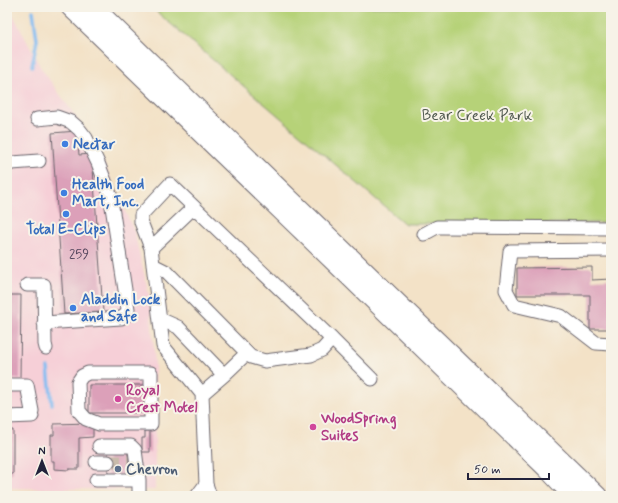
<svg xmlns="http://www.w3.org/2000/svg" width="618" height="503" font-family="Mynerve,sans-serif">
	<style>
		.built { fill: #f6cfd7 }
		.green { fill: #b6d278; stroke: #6c7a5a }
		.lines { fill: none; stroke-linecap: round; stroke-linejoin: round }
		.stream { stroke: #81bbf2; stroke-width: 3.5 }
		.building { fill: #dca0b9 }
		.minor-tunnel { stroke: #c9bcab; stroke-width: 13; stroke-dasharray: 13 6; stroke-linecap: butt }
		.minor-casing { stroke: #6b656c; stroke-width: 15 }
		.highway-casing { stroke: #6b656c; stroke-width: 20 }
		.minor { stroke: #fff; stroke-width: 13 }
		.highway { stroke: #fff; stroke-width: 18 }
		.shop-dot { fill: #3f7fe0; stroke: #f7f3e8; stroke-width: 1.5 }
		.hotel-dot { fill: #d1479c; stroke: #f7f3e8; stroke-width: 1.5 }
		.service-dot { fill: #5c6f8a; stroke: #f7f3e8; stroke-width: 1.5 }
		.labels { text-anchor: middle; stroke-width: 4; stroke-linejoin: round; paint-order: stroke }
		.number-label { font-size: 13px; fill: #50425a }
		.park-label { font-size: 15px; fill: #4e574d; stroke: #f7f3e8 }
		.shop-label { font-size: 15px; font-weight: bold; fill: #366cbe; stroke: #f7f3e8; text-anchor: start }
		.hotel-label { font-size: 15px; font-weight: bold; fill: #b23c85; stroke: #f7f3e8; text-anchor: start }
		.service-label { font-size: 15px; font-weight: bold; fill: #4e5e75; stroke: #f7f3e8; text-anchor: start }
	</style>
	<rect width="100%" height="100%" fill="#f7f3e8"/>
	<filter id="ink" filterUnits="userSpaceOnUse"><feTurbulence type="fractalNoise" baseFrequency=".025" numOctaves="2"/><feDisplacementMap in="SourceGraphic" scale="8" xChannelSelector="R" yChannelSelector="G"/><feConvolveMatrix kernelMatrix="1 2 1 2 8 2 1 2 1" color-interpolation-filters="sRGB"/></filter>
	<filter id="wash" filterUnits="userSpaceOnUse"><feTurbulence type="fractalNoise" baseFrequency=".012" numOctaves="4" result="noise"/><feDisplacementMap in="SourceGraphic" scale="16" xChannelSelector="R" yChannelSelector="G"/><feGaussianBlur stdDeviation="0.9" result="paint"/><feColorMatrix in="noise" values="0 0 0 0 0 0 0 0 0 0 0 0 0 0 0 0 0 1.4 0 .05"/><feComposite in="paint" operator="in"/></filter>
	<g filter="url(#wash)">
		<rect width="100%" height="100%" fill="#f3e2c7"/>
		<path class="built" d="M7,7h2l32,61 35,49 27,45 31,69 16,68 5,65v126l-148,-2z"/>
		<path class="green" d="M151,7h460v216l-206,1z"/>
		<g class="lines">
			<path class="stream" d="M32,66l5,-26 -4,-29
				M48,368l4,36"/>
		</g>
		<g id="blocks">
			<path class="building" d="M77,131l2,24 13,-1 11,158 -39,2 -12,-181z
				M592,267v13l19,-1v50h-21v-34h-73v-27z
				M7,295h14l-1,84h-13z
				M89,385h58l1,28h-59z
				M90,423l3,3v11l-14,1v31h-10v1l-15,-1v-8h-3v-26h3v-11z
				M7,430h6v44h-6z
				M145,431h5v21h-8v-14h3z
				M108,450h20v26h-20z"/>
		</g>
	</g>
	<g filter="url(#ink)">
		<use href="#blocks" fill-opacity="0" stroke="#6b656c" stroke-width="1"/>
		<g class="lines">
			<path class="minor-tunnel" d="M108,462h20"/>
			<defs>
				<path id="minor" d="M37,119l20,-2 14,5 8,7 7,9 12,25 12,31 18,115 -2,6 -5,3 -77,5
					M7,165l5,-2 27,-2
					M424,234l13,-7h6l168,1
					M151,248l43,-41
					M611,250l-101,1 -4,39 8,15 47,11 35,27 15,1
					M153,265l14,7 84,85 14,4 46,-6 11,-5 10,-11 -162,-155 -29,31v7l10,26 12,98 39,48 4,90 4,12
					M27,285h17l1,59 1,4
					M160,319l18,8 46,48 23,-22
					M332,339l40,40
					M88,373h63v51h-52l-13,-5 -7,-8 -1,-29 4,-6z
					M7,385h20l5,26
					M202,394l22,-19
					M7,417l25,-1
					M99,446h32l4,4 4,30v16
					M96,462h12
					M96,480h43
					M197,496l9,-12"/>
				<path id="highway" d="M70,7l267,258 210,204 14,15 12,12
					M94,7l189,185 315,304"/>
			</defs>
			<use href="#minor" class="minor-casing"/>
			<use href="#highway" class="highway-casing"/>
			<use href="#minor" class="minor"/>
			<use href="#highway" class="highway"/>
		</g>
	</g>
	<g class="shop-dot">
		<circle cx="65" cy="144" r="4"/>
		<circle cx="64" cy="193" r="4"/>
		<circle cx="66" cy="214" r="4"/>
		<circle cx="73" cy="308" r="4"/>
	</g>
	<g class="hotel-dot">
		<circle cx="118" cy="399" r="4"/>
		<circle cx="313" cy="427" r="4"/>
	</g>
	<circle class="service-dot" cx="118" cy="469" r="4"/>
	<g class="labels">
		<g class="number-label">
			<text x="79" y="258">259</text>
		</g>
		<g class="park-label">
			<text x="477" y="120">Bear Creek Park</text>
		</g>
		<g class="shop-label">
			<text x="73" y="149">Nectar</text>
			<text x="72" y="189">Health Food<tspan x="72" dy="17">Mart, Inc.</tspan></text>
			<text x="66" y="234" text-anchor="middle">Total E-Clips</text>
			<text x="81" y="304">Aladdin Lock<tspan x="81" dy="17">and Safe</tspan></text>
		</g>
		<g class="hotel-label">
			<text x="126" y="395">Royal<tspan x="126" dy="17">Crest Motel</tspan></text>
			<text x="321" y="423">WoodSpring<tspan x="321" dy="17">Suites</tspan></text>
		</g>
		<g class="service-label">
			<text x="126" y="474">Chevron</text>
		</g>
	</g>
	<rect width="618" height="503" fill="none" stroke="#f7f3e8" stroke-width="24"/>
	<g transform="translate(42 461)" stroke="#f7f3e8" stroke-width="3" paint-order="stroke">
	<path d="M0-3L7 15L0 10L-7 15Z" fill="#22223b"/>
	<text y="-6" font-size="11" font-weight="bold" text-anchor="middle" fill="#22223b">N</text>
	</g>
	<path d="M468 473v6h81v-6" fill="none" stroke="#22223b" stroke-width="2"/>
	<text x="474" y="473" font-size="12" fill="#22223b" stroke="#f7f3e8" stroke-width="3" paint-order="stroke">50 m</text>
</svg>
